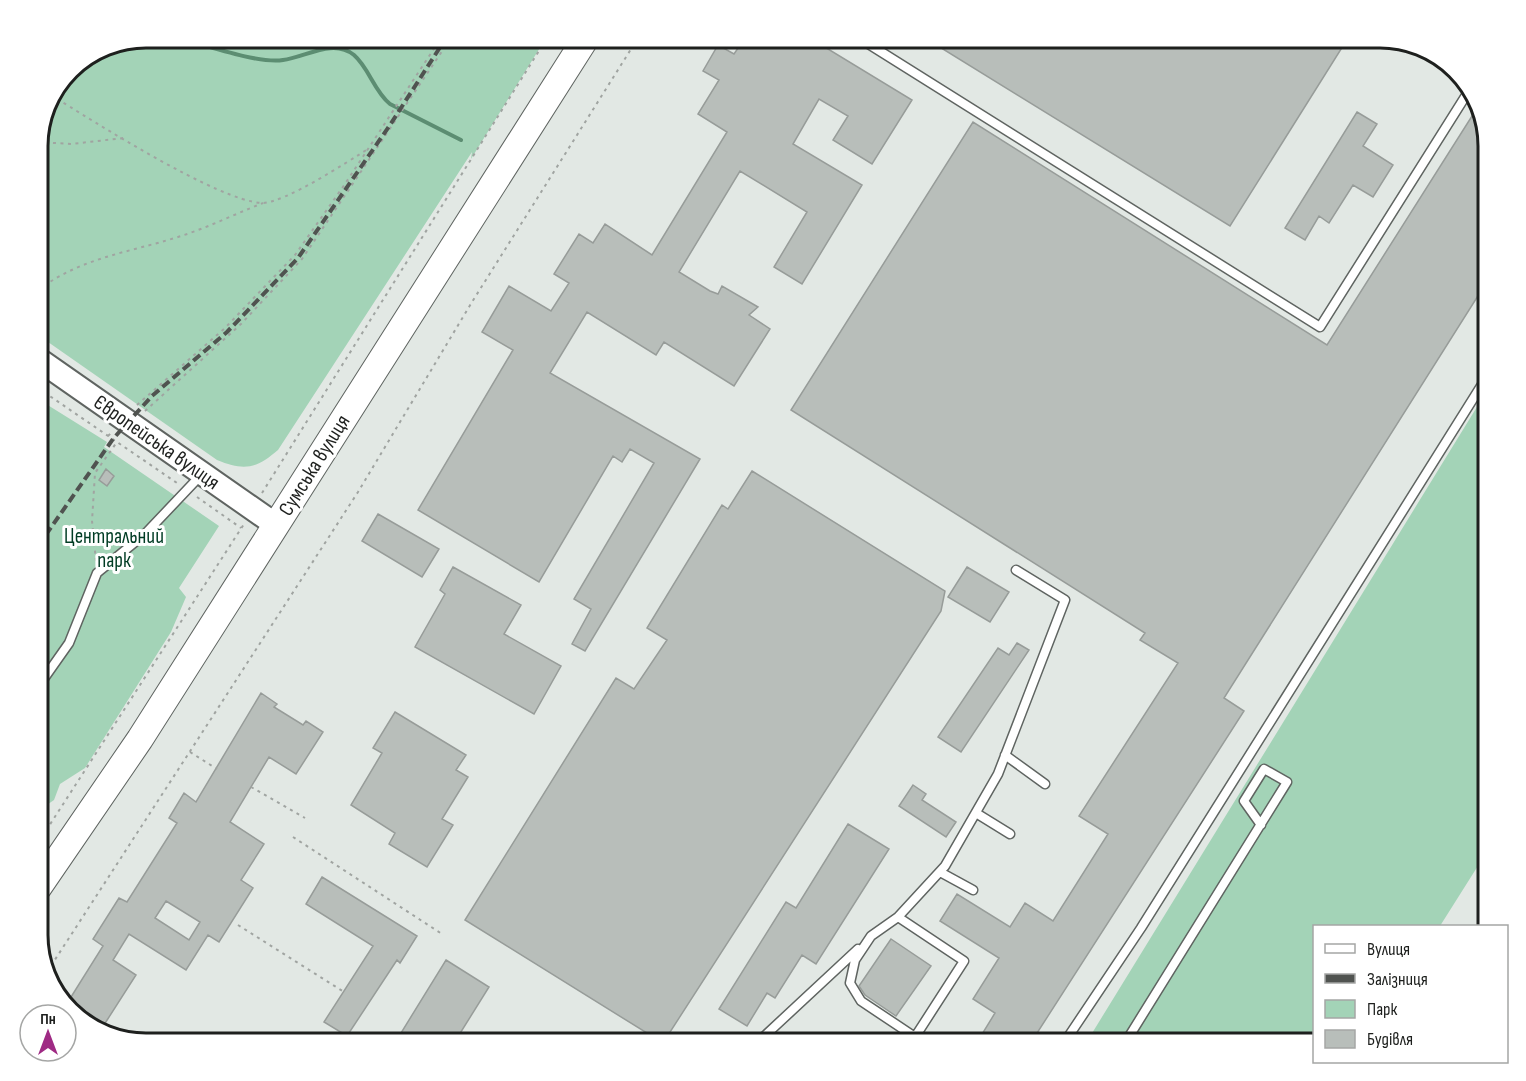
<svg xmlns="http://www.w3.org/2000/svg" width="1526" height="1081" font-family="'Sofia Sans Condensed',sans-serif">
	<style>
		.green { fill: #a3d3b7 }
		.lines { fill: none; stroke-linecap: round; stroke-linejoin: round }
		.stream { stroke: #5c8d72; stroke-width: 4 }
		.building { fill: #b8beba; stroke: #979c99; stroke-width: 1.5; fill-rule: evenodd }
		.lane-casing { stroke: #5f6461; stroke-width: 11 }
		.secondary-casing { stroke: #5f6461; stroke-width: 26 }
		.primary-casing { stroke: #5f6461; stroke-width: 28 }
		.path { stroke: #a0a4a1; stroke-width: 2; stroke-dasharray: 3 4.5; stroke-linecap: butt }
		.lane { stroke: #fff; stroke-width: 8 }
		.secondary { stroke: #fff; stroke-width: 22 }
		.primary { stroke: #fff; stroke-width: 26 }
		.rail { stroke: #505350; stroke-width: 4; stroke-dasharray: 9 4.5; stroke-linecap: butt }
		.labels { text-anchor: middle; stroke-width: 6; stroke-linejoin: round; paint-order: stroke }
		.street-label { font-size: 21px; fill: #1e201e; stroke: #fff }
		.park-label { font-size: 21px; fill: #013c24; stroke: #fff }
		.rim { fill: none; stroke: #1e201e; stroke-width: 3 }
	</style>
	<rect width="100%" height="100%" fill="#e2e8e4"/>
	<path class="green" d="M147,38h399l-75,121 1,-7 -194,298c-22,19 -34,21 -61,10l-179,-125v-196l11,-41 25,-33z
		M1488,389v461l-48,76h-126v117h-228z
		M38,399l69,43 -3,5 115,79 -40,62 7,9 -15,35 -86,136 -25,16 -6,16 -16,11z"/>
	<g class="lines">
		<path class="stream" d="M179,38c26,7 79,26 104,22 23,-3 50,-22 71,-5 15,13 20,36 36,49l71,36"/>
	</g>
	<path class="building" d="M745,38h65l102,62 -40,64 -39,-24 15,-24 -29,-17 -26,45 69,41 -60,99 -28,-17 33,-55 -67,-41 -61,101 31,19 8,3 4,-8 36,21 -9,8 21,14 -36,57 -70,-44 -8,13 -69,-43 -37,61 150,86 -115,192 -13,-7 19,-35 -17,-10 80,-136 -24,-14 -8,13 -9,-6 -74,126 -121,-72 95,-160 -31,-18 27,-46 42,25 18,-28 -15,-9 25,-40 14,9 12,-19 47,31 75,-123 -29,-18 21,-34 -16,-9 15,-26 16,9z
		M925,38h423l-118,188z
		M1479,105l9,41v134l-264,418 20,13 -214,333h-54l19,-31 -22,-14 26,-41 -59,-37 17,-27 53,33 15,-24 28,18 55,-87 -29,-18 99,-153 -38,-23 5,-7 -354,-223 182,-288 354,223z
		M1357,112l20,12 -14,22 30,19 -20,32 -20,-12 -24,38 -10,-7 -14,24 -20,-12z
		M106,469l8,7 -7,10 -8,-6z
		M752,471l193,120 -4,20 -278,432 -198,-123 151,-242 18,11 33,-49 -20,-12 75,-123 6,4z
		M378,514l61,35 -17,28 -60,-36z
		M453,567l68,38 -17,29 57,32 -27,48 -119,-67 30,-53 -5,-4z
		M967,567l42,25 -19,30 -42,-25z
		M1017,643l12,7 -68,102 -23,-15 60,-89 11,7z
		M261,693l16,11 -3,3 29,18 3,-4 17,11 -27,42 -27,-17 -39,65 34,22 -23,36 12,8 -34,54 -11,-7 -22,35 -57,-36 -16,26 23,15 -34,53 -22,-7 -14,-16 37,-59 -10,-7 26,-41 8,4 50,-79 -8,-5 15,-25 12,9zM166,901l34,21 -11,18 -34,-22z
		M395,712l71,43 -10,15 12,7 -26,42 11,6 -26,42 -38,-23 6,-11 -44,-28 31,-52 -9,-5z
		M913,785l13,9 -4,6 34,22 -10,15 -47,-31z
		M848,824l41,25 -73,115 -14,-9 -27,43 -8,-5 -20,33 -28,-17 67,-107 10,6z
		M322,877l95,59 -17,27 -3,-3 -50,76 -23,-14 49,-76 -67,-42z
		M891,939l40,27 -35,50 -31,-21 -6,-9z
		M446,960l43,27 -35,56h-36l-17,-10z"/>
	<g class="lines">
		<defs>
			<path id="lane" d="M859,38l461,289 150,-238
				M38,687l31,-44 28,-70 48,-39 56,-59
				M1005,755l40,29
				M976,813l34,21
				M940,872l33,18
				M898,917l66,44 -49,76
				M757,1043l101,-94
				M924,1043l-63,-42 -11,-18 5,-23 16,-24 27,-19 47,-51 53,-92 67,-174 -49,-30
				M1064,1043l77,-115 347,-553
				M1125,1043l162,-261 -23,-13 -20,32 17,24"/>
			<path id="secondary" d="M38,359l238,166"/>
			<path id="primary" d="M38,888l102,-149 446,-701"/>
		</defs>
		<use href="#lane" class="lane-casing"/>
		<use href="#secondary" class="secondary-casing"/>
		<use href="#primary" class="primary-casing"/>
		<path class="path" d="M51,95c42,26 167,106 211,108 23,0 85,-41 106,-54
			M38,142l33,2 53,-6
			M38,290c45,-33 89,-37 140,-53 29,-9 57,-23 85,-34
			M38,388l139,95
			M137,405l88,-77 70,-73 50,-71 96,-146
			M145,411l96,-87 61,-65 149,-221
			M108,436l5,-5
			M262,493l285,-455
			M197,497l44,31
			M96,561l-4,-40 3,-48 22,-31
			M190,752l27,17
			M251,787l54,31
			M293,837l149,97
			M38,843l206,-319
			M238,925l106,67
			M41,954l12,8
			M47,972l311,-480 114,-190 166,-264"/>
		<use href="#lane" class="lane"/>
		<use href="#secondary" class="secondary"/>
		<use href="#primary" class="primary"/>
		<path class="rail" d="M38,546l75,-107 16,-18 23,-25 75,-64 71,-74 92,-133 56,-87"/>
	</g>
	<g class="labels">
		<g class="street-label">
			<text transform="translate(157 442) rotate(35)" y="7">Європейська вулиця</text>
			<text transform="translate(314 465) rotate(-58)" y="7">Сумська вулиця</text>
		</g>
		<g class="park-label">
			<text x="114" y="543">Центральний<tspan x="114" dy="24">парк</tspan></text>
		</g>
	</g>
	<path d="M0 0H1526V1081H0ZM146 48H1380A98 98 0 0 1 1478 146V935A98 98 0 0 1 1380 1033H146A98 98 0 0 1 48 935V146A98 98 0 0 1 146 48Z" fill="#fff" fill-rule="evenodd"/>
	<path class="rim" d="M146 48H1380A98 98 0 0 1 1478 146V935A98 98 0 0 1 1380 1033H146A98 98 0 0 1 48 935V146A98 98 0 0 1 146 48Z"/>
	<rect x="1313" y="925" width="195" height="138" fill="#ffffff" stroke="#a5a6a5" stroke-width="1.5"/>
	<rect x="1325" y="944" width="30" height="9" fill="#ffffff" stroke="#a5a6a5" stroke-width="1.5"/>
	<text x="1367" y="955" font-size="18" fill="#1e201e">Вулиця</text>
	<rect x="1325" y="974" width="30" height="9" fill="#505350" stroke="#a5a6a5" stroke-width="1.5"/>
	<text x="1367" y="985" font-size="18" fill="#1e201e">Залізниця</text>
	<rect x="1325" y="1000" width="30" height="18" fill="#a3d3b7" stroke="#a5a6a5" stroke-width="1.5"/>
	<text x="1367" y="1015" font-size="18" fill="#1e201e">Парк</text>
	<rect x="1325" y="1030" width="30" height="18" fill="#b8beba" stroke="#a5a6a5" stroke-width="1.5"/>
	<text x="1367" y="1045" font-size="18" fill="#1e201e">Будівля</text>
	<g transform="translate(48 1033)"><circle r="28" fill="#ffffff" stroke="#a5a6a5" stroke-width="1.5"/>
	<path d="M0-4.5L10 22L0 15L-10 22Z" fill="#9f2a84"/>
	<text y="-9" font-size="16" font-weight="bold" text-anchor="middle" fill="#1e201e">Пн</text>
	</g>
</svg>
